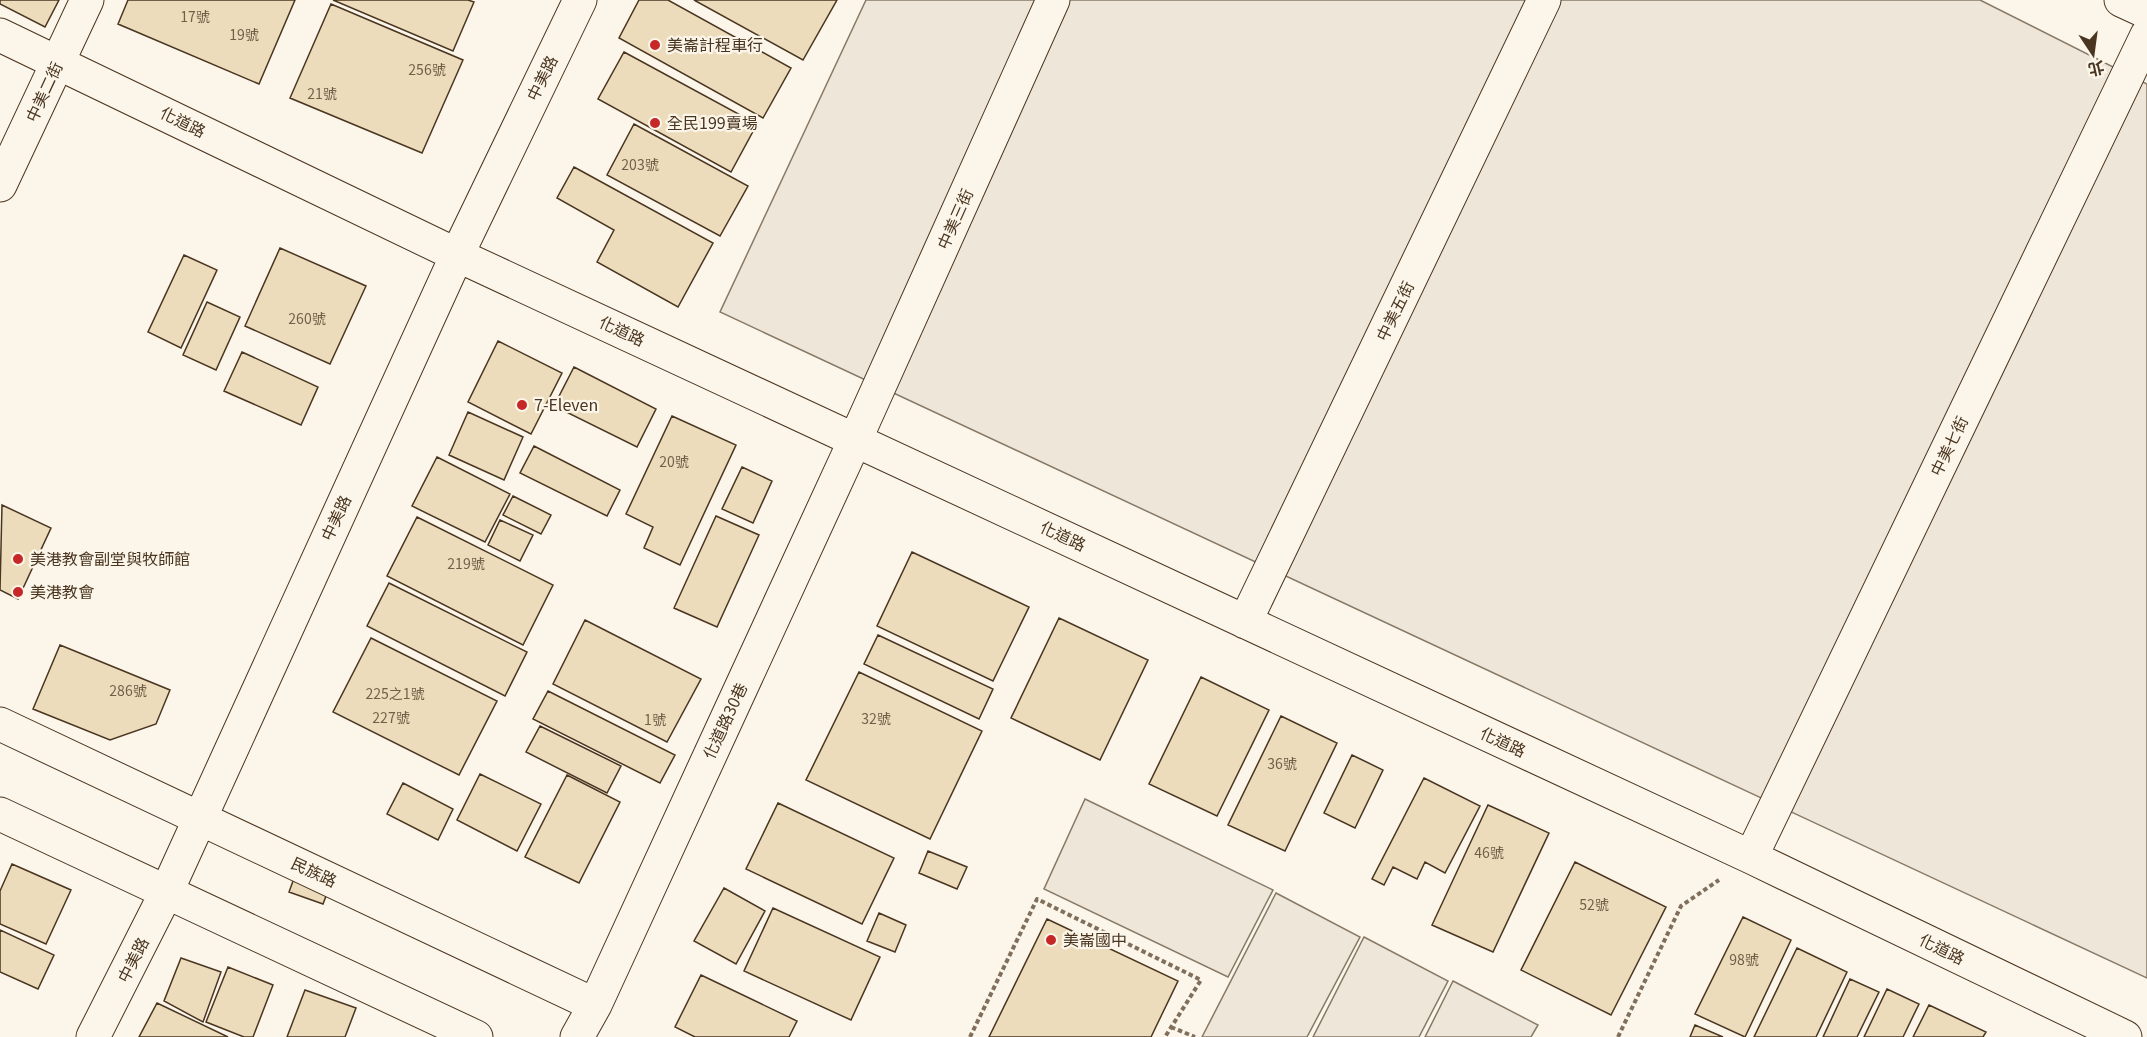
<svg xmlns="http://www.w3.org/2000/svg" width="2147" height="1037" font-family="Georgia,'Noto Sans TC',serif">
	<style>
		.green { fill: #ede6d9; stroke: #887966; stroke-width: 1.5 }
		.building { fill: #ecdcbc; stroke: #4a3520; stroke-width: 1.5 }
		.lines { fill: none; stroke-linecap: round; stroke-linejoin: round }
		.minor-casing { stroke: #4a3520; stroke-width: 35 }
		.path { stroke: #7f6f5c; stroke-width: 4; stroke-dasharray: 4.5 3; stroke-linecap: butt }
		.minor { stroke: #fbf6e9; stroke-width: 33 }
		.poi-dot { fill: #c62828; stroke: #fbf6e9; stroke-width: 2 }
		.labels { text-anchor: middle; stroke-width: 4.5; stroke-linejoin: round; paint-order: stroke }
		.number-label { font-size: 14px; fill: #725f47 }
		.poi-label { font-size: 16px; fill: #4a3520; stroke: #fbf6e9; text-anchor: start }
		.street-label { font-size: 16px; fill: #4a3520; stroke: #fbf6e9 }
	</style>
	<rect width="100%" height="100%" fill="#fbf6e9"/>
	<path class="green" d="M866,0h1114l167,84v894l-1427,-666z
		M1085,799l188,91 -45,87 -184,-88z
		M1276,893l84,44 -53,100h-105z
		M1364,937l84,44 -29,56h-106z
		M1453,981l85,44 -7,12h-106z"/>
	<path class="building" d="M0,0h59l-14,27 -45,-23z
		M128,0h167l-36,84 -141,-60z
		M333,0h135l6,2 -21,49z
		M639,0h29l123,68 -28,50 -144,-80z
		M694,0h143l-34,60z
		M331,4l132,56 -41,93 -132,-55z
		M624,52l133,72 -26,48 -133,-73z
		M634,124l114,62 -28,50 -113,-61z
		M574,167l139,76 -35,64 -81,-45 17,-32 -57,-32z
		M280,248l86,38 -36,78 -85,-38z
		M184,255l33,15 -36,78 -33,-16z
		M207,302l33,15 -24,53 -33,-15z
		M498,341l64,32 -31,61 -63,-32z
		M242,352l76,35 -17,38 -77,-34z
		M574,367l82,42 -19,38 -83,-41z
		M468,412l55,25 -19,43 -55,-25z
		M672,416l64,29 -56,120 -36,-17 9,-21 -27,-13z
		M534,446l86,44 -13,26 -87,-43z
		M437,457l73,37 -25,48 -73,-36z
		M742,467l30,14 -19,42 -31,-14z
		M513,496l38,19 -10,19 -38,-19z
		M2,505l49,23 -33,71 -18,-9z
		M716,516l43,19 -42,92 -43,-19z
		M417,517l136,68 -30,60 -136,-69z
		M500,520l33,15 -13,26 -32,-16z
		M912,552l117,55 -36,74 -116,-55z
		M389,583l138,69 -22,44 -138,-70z
		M1059,618l89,42 -48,100 -89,-42z
		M585,620l116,59 -34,63 -114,-58z
		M878,635l115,54 -14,30 -115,-55z
		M371,638l126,63 -38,74 -126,-63z
		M60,645l110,45 -14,34 -46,16 -77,-31z
		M859,672l123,59 -52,108 -124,-59z
		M1201,677l68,33 -52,106 -68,-32z
		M548,691l127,64 -15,28 -127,-64z
		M1281,716l56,27 -52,108 -57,-26z
		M540,726l81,40 -14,27 -81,-41z
		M1352,755l31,15 -28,58 -31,-15z
		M480,774l61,30 -24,47 -60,-31z
		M567,775l53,27 -41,81 -54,-26z
		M1424,778l56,28 -35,67 -20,-11 -8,17 -24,-12 -9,18 -12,-6z
		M403,783l50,26 -15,31 -51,-26z
		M778,803l116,55 -32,66 -116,-55z
		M1488,805l61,28 -56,119 -61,-27z
		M928,851l39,16 -10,22 -38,-16z
		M300,862l34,13 -11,29 -34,-12z
		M1575,862l91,45 -55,108 -90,-45z
		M12,864l59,26 -25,54 -46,-20v-33z
		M724,888l41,23 -29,53 -42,-23z
		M773,908l107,49 -29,63 -107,-49z
		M879,913l27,12 -11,27 -28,-11z
		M1743,917l48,23 -46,97 -50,-23z
		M1047,919l131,62 -27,56h-162z
		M0,930l54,25 -16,34 -38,-17z
		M1797,948l50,24 -31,65h-62z
		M181,958l40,14 -18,50 -39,-21z
		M228,967l45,18 -20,52h-9l-38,-15z
		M701,975l96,46 -8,16h-94l-20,-10z
		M1850,979l29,13 -22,45h-34z
		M1887,989l32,15 -16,33h-39z
		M305,990l51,18 -11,29h-58z
		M157,1003l71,34h-89z
		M1929,1005l57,27 -3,5h-70z
		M1695,1025l28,12h-33z"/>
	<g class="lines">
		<defs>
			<path id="minor" d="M2121,0l26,12
				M0,35l457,220 1294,602 374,180
				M0,185l87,-185
				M1245,622l299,-622
				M0,724l595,281
				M0,814l476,223
				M1751,857l396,-822
				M93,1037l73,-144 291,-638 123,-255
				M577,1037l18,-32 261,-567 197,-438"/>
		</defs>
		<use href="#minor" class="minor-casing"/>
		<path class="path" d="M1171,1027l24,10
			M970,1037l67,-138 164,81 -36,57
			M1618,1037l63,-131 38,-26"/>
		<use href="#minor" class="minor"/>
	</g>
	<g class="poi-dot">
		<circle cx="655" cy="45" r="6"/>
		<circle cx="655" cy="123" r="6"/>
		<circle cx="522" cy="405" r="6"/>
		<circle cx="18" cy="559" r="6"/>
		<circle cx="18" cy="592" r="6"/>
		<circle cx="1051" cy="940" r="6"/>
	</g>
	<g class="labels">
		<g class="number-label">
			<text x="195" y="22">17號</text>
			<text x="244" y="40">19號</text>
			<text x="427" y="75">256號</text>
			<text x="322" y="99">21號</text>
			<text x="640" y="170">203號</text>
			<text x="307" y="324">260號</text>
			<text x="674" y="467">20號</text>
			<text x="466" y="569">219號</text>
			<text x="128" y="696">286號</text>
			<text x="395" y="699">225之1號</text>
			<text x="391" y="723">227號</text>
			<text x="876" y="724">32號</text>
			<text x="655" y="725">1號</text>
			<text x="1282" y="769">36號</text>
			<text x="1489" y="858">46號</text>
			<text x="1594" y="910">52號</text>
			<text x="1744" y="965">98號</text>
		</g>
		<g class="poi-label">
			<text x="667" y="51">美崙計程車行</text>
			<text x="667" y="129">全民199賣場</text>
			<text x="534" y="411">7-Eleven</text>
			<text x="30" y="565">美港教會副堂與牧師館</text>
			<text x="30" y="598">美港教會</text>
			<text x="1063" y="946">美崙國中</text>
		</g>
		<g class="street-label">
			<text transform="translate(542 78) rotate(-64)" y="6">中美路</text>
			<text transform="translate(44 92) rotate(-65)" y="6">中美二街</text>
			<text transform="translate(183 122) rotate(26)" y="6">化道路</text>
			<text transform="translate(955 219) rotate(-66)" y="6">中美三街</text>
			<text transform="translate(1395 311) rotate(-64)" y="6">中美五街</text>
			<text transform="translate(622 331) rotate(25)" y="6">化道路</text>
			<text transform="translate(1949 446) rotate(-64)" y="6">中美七街</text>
			<text transform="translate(336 518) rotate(-65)" y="6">中美路</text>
			<text transform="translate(1063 536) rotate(25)" y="6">化道路</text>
			<text transform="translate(725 721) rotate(-65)" y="6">化道路30巷</text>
			<text transform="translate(1503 742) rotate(25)" y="6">化道路</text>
			<text transform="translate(314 872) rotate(25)" y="6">民族路</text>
			<text transform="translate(1942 949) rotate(26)" y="6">化道路</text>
			<text transform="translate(133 960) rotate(-63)" y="6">中美路</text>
		</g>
	</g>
	<g transform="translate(2093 54) rotate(167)" stroke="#fbf6e9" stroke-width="4.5" paint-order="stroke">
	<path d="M0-4.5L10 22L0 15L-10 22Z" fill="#4a3520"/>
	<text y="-9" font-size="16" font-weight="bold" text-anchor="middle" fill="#4a3520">北</text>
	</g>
</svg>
